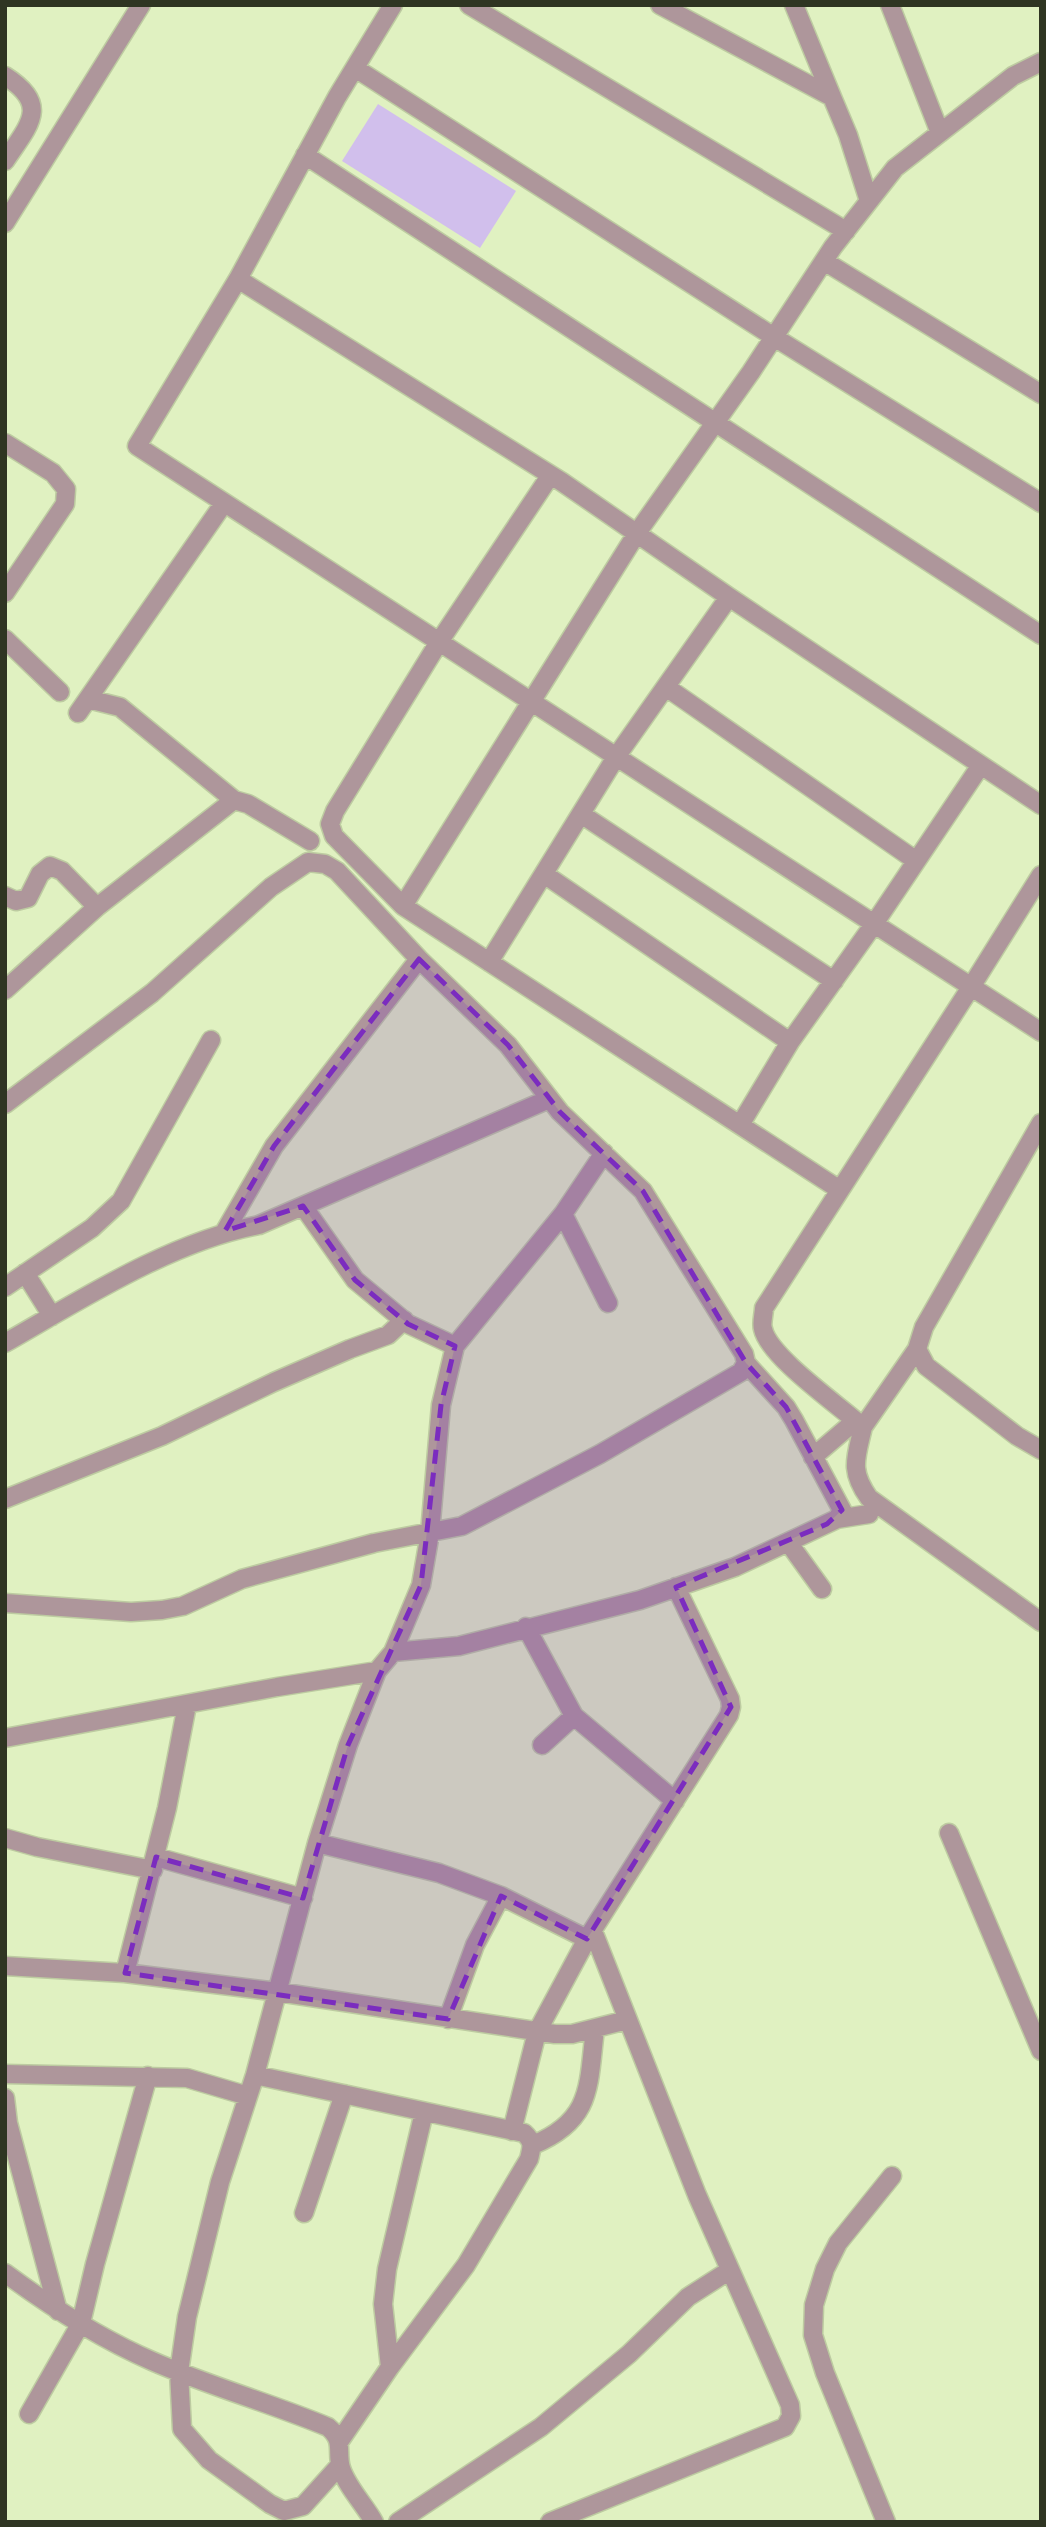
<svg xmlns="http://www.w3.org/2000/svg" width="1046" height="2527" font-family="'Source Serif 4',serif">
	<style>
		.building { fill: #d1bfec }
		.lines { fill: none; stroke-linecap: round; stroke-linejoin: round }
		.minor-casing { stroke: #bdcba1; stroke-width: 21 }
		.minor { stroke: #ae969b; stroke-width: 18 }
		.marked { fill: #7b2cbf; fill-opacity: 0.2; stroke: #7b2cbf; stroke-width: 5; stroke-dasharray: 14 9; stroke-linejoin: round }
	</style>
	<rect width="100%" height="100%" fill="#e0f1c1"/>
	<path class="building" d="M378,104l138,87 -36,57 -138,-87z"/>
	<g class="lines">
		<defs>
			<path id="minor" d="M393,5l-56,92 -99,182 -101,167 904,586
				M469,5l377,226
				M660,5l172,92 16,38 21,66
				M794,5l38,92
				M890,5l50,128
				M355,68l419,269 267,166
				M5,76c46,29 24,49 0,85
				M305,155l736,480
				M5,223l136,-218
				M824,261l217,133
				M238,279l324,203 167,115 312,208
				M5,443l48,30 13,16 -1,15 -60,89
				M5,639l55,53
				M666,687l249,173
				M88,699l32,8 114,93 14,4 62,37
				M78,713l146,-210
				M581,814l253,167
				M544,874l246,168
				M1041,875l-70,112 -207,321c0,6 -3,15 -1,21 6,28 77,77 100,98 -7,31 -14,43 6,71l172,124
				M5,896l11,5 12,-3 12,-24 10,-8 12,5 35,36 137,-107
				M403,906l-69,-70 -4,-12 5,-13 104,-169 111,-166
				M489,962l127,-205 113,-160
				M5,990l92,-83
				M5,1104l147,-111 119,-106 37,-25 17,2 12,7 82,88 89,86 52,67 83,79 101,163 2,9 -5,9 -141,82 -138,72 -88,17 -132,36 -59,27 -21,4 -31,2 -126,-9
				M1041,1123l-117,204 -7,22 9,17 91,70 24,14
				M740,1125l50,-83 84,-118 107,-159
				M840,1190l-437,-284 234,-373 114,-161 82,-125 62,-79 118,-92 28,-14
				M303,1206l52,74 53,44 47,22
				M563,1214l45,89
				M225,1231l49,-85 145,-187
				M25,1273l27,43
				M5,1287l87,-59 29,-27 90,-161
				M5,1343c77,-44 167,-102 254,-118l290,-126
				M863,1427l54,-78
				M813,1457l42,-36
				M5,1499l157,-63 112,-54 76,-33 38,-14 16,-15
				M837,1519l32,-5
				M788,1542l34,47
				M526,1627l48,89 -32,29
				M393,1652l66,-6 181,-46 95,-33 102,-48 5,-9 -48,-90 -8,-13 -40,-44
				M574,1716l101,85
				M5,1738l272,-51 100,-16
				M949,1833l92,218
				M5,1838l32,9 116,23
				M317,1843l122,30 62,23 86,43
				M156,1857l147,41
				M5,1966l120,7 153,19 277,42h17l55,-14
				M125,1973l42,-165 20,-103
				M448,2019l27,-74 26,-49
				M5,2074l182,4 61,18
				M255,2075l269,58c10,9 8,14 5,26l-63,106 -76,102 -51,75
				M5,2098l3,25 50,188
				M512,2131l25,-99 50,-93 142,-224 2,-8 -1,-8 -54,-112
				M533,2145c60,-25 55,-59 62,-116
				M304,2213l40,-119
				M5,2273c46,34 94,65 147,88 57,25 118,42 176,66 17,14 8,24 13,41 6,19 23,36 33,54
				M390,2367l-7,-63 4,-35 37,-157
				M29,2414l52,-91 14,-59 53,-188
				M340,2465l-37,41 -19,5 -14,-7 -61,-44 -27,-31 -3,-57 8,-55 33,-135 35,-107 62,-232 31,-98 29,-74 16,-19 28,-67 9,-52 11,-128 14,-59 108,-132 41,-61
				M398,2522l143,-95 88,-73 59,-57 42,-27
				M550,2522l235,-95 6,-11 -1,-11 -93,-210 -104,-264
				M886,2522l-61,-149 -12,-38 1,-30 11,-36 13,-26 54,-67"/>
		</defs>
		<use href="#minor" class="minor-casing"/>
		<use href="#minor" class="minor"/>
	</g>
	<path class="marked" d="M419,959l89,86 52,67 83,79 103,172 40,44 56,103 -15,14 -151,63 55,120 -144,232 -86,-43 -53,123 -323,-46 31,-116 147,41 45,-153 73,-160 20,-180 14,-59 -47,-22 -53,-44 -52,-74 -78,25 49,-85z"/>
	<rect width="1046" height="2527" fill="none" stroke="#2f3522" stroke-width="14"/>
</svg>
